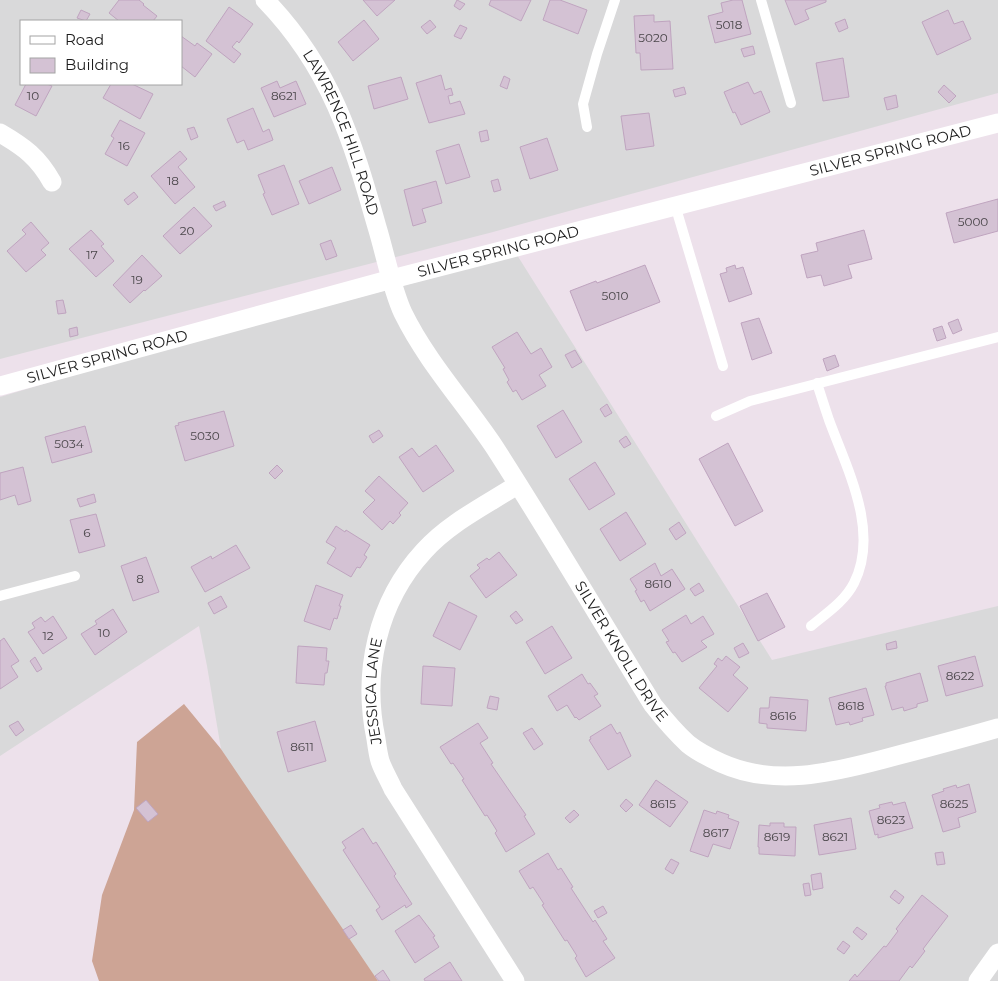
<svg xmlns="http://www.w3.org/2000/svg" width="998" height="981" font-family="Montserrat,sans-serif">
	<style>
		.residential { fill: #d9d9da; fill-rule: evenodd }
		.forest { fill: #cda495 }
		.building { fill: #d4c2d4; stroke: #bfa4bf }
		.lines { fill: none; stroke-linecap: round; stroke-linejoin: round }
		.service { stroke: #fff; stroke-width: 10 }
		.minor { stroke: #fff; stroke-width: 19 }
		.labels { text-anchor: middle; stroke-width: 4; stroke-linejoin: round; paint-order: stroke }
		.number-label { font-size: 12px; fill: #4a464a }
		.street-label { font-size: 15px; fill: #1c1c1c; stroke: #fff }
	</style>
	<rect width="100%" height="100%" fill="#ede1eb"/>
	<path class="residential" d="M0,0h998v93l-505,139 -493,127zM21,21h160v63h-160z
		M517,255l255,405 226,-54v375h-630l-147,-232 -14,-83 -8,-40 -199,130v-359l114,-34z"/>
	<path class="forest" d="M184,704l37,45 157,232h-279l-7,-20 10,-66 32,-85 3,-68z"/>
	<path class="building" d="M119,0h20l5,4 -1,1 14,11 -4,5h-34l-10,-8z
		M363,0h32l-18,16z
		M457,0l8,4 -5,6 -6,-4z
		M491,0h40l-10,21 -32,-16z
		M550,0h10l27,10 -9,24 -35,-14z
		M733,0h9l9,34 -36,9 -7,-27 15,-4 -2,-9z
		M785,0h41v2l-21,8 4,9 -14,6z
		M229,7l24,17 -14,19 -2,-2 -5,6 9,7 -7,9 -28,-22z
		M81,10l9,4 -4,7 -9,-3z
		M948,10l6,14 9,-3 8,18 -34,16 -15,-33z
		M654,15v7l16,-1 3,48 -32,1 -1,-17h-4l-2,-37z
		M845,19l3,9 -9,4 -4,-9z
		M364,20l15,19 -26,22 -15,-19z
		M430,20l6,7 -9,7 -6,-7z
		M460,25l7,3 -6,11 -7,-3z
		M181,36l14,10 2,-3 15,11 -17,23 -14,-11z
		M753,46l2,8 -11,3 -3,-8z
		M843,58l6,39 -26,4 -7,-38z
		M441,75l4,15 6,-2 2,7 -5,1 2,8 10,-3 5,13 -36,9 -13,-40z
		M504,76l6,3 -3,10 -7,-3z
		M401,77l7,22 -34,10 -6,-23z
		M277,81l3,7 16,-7 10,23 -32,13 -13,-29z
		M748,82l6,12 7,-3 9,21 -29,13 -6,-13 -2,1 -9,-21z
		M26,84h21l5,2 -16,30 -21,-11z
		M111,84h21l21,10 -13,25 -37,-21z
		M944,85l12,11 -7,7 -11,-11z
		M684,87l2,7 -11,3 -2,-7z
		M896,95l2,12 -11,3 -3,-12z
		M253,108l10,24 6,-3 4,11 -25,10 -4,-10 -7,3 -10,-24z
		M649,113l5,33 -28,4 -5,-34z
		M120,120l25,13 -18,33 -22,-12 9,-16 -3,-2z
		M194,127l4,10 -7,3 -4,-11z
		M487,130l2,10 -8,2 -2,-10z
		M547,138l11,32 -28,9 -10,-32z
		M459,144l11,33 -24,7 -10,-33z
		M180,151l7,8 -9,8 17,20 -20,17 -24,-28z
		M284,165l15,39 -27,11 -9,-21 2,-1 -7,-18z
		M332,167l9,23 -32,14 -10,-23z
		M498,179l3,11 -7,2 -3,-11z
		M436,181l6,22 -20,6 4,13 -13,4 -9,-36z
		M134,192l4,5 -10,8 -4,-5z
		M998,199v32l-44,12 -8,-30z
		M224,201l2,5 -10,5 -3,-5z
		M194,207l18,19 -32,28 -17,-18z
		M31,222l18,21 -8,7 5,5 -20,17 -19,-21 19,-17 -4,-4z
		M91,230l13,14 -3,2 13,15 -18,16 -27,-28z
		M864,230l8,29 -24,6 4,13 -28,8 -3,-11 -14,3 -6,-23 17,-4 -2,-8z
		M331,240l6,16 -11,4 -6,-16z
		M142,255l20,21 -17,15 -1,-1 -14,13 -17,-18z
		M645,265l15,37 -74,29 -16,-40 26,-10 1,2z
		M735,265l1,4 7,-2 9,27 -23,8 -9,-28 7,-2 -1,-4z
		M63,300l3,13 -8,1 -2,-13z
		M759,318l13,35 -20,7 -11,-37z
		M958,319l4,11 -9,4 -5,-11z
		M942,326l4,12 -9,3 -4,-12z
		M77,327l1,8 -8,2 -1,-8z
		M517,332l14,22 10,-6 11,19 -13,8 7,11 -24,14 -6,-10 -3,2 -6,-10 2,-2 -6,-11 2,-1 -13,-21z
		M575,350l7,12 -10,6 -7,-13z
		M835,355l4,11 -12,5 -4,-12z
		M607,404l5,9 -7,4 -5,-8z
		M563,410l19,32 -26,16 -19,-32z
		M224,411l10,35 -49,15 -10,-35 4,-1 -1,-2z
		M85,426l7,26 -40,11 -7,-26z
		M379,430l4,6 -10,7 -4,-7z
		M626,436l5,8 -7,4 -5,-7z
		M728,443l35,68 -28,15 -36,-67z
		M436,445l18,26 -31,21 -24,-35 13,-9 7,9z
		M595,462l20,32 -26,16 -20,-31z
		M277,465l6,6 -8,8 -6,-6z
		M23,467l8,34 -13,4 -3,-10 -15,5v-27z
		M379,476l29,27 -9,10 2,2 -8,9 -3,-3 -8,9 -19,-18 12,-12 -10,-9z
		M94,494l2,8 -16,5 -3,-8z
		M626,512l20,32 -26,17 -20,-32z
		M96,514l9,32 -26,7 -9,-33z
		M679,522l7,11 -10,7 -7,-11z
		M336,526l9,6 1,-2 24,15 -6,10 3,2 -7,11 -3,-1 -6,10 -24,-14 9,-15 -10,-6z
		M236,545l14,23 -45,24 -14,-25 20,-11 1,3z
		M499,552l18,23 -31,23 -16,-22 10,-8 -3,-3 10,-7 2,2z
		M146,557l13,35 -26,9 -12,-35z
		M655,563l6,13 11,-7 13,20 -35,22 -6,-11 -3,2 -6,-11 2,-1 -7,-11z
		M699,583l5,8 -9,5 -5,-7z
		M316,585l27,10 -4,11h2l-4,13 -3,-1 -4,12 -26,-9z
		M767,593l18,34 -27,14 -18,-35z
		M221,596l6,11 -13,7 -6,-11z
		M449,602l28,14 -17,34 -27,-14z
		M113,609l14,23 -32,23 -14,-21 16,-10 -2,-3z
		M516,611l7,9 -7,4 -6,-8z
		M686,615l5,9 12,-8 11,18 -13,7 6,6 -25,15 -7,-10 -2,1 -7,-11 3,-1 -7,-11z
		M53,616l14,22 -24,16 -15,-22 7,-4 -3,-5 9,-6 4,5z
		M552,626l20,32 -27,16 -19,-32z
		M4,638l15,23 -8,5 7,11 -18,12v-48z
		M896,641l1,7 -10,2 -1,-6z
		M743,643l6,10 -10,5 -5,-10z
		M298,646l29,2 -1,13h3l-2,12h-2l-1,12 -28,-2z
		M726,656l14,11 -7,8 15,13 -20,24 -29,-24 18,-22 -3,-2 4,-6 4,3z
		M975,656l8,30 -37,10 -8,-30z
		M35,657l7,12 -5,3 -7,-11z
		M423,666l32,2 -3,38 -31,-2z
		M920,673l8,28 -11,3v3l-13,4 -1,-4 -11,3 -7,-24h1v-3z
		M582,674l6,10 2,-1 8,11 -4,2 7,10 -22,14 -3,-3 -1,1 -8,-13 -10,6 -9,-15z
		M866,688l8,27 -12,3 1,3 -13,4 -1,-3 -13,3 -7,-27z
		M490,696l9,2 -2,12 -10,-2z
		M770,697l38,3 -2,31 -39,-3v-4l-8,-1 1,-15h9z
		M18,721l6,9 -8,6 -7,-10z
		M315,721l11,40 -38,11 -11,-40z
		M478,723l10,15 -8,5 13,20 -2,1 35,51 -2,1 11,18 -29,18 -11,-19 2,-2 -10,-16 -2,1 -23,-36 2,-1 -11,-16 -2,1 -11,-17z
		M611,724l6,10 3,-2 11,24 -23,14 -19,-30 2,-1 -1,-2z
		M532,728l11,16 -9,6 -11,-17z
		M656,780l32,22 -18,25 -31,-22z
		M969,784l7,28 -18,6 2,9 -17,5 -11,-37 12,-4 -1,-2 13,-4 1,3z
		M626,799l7,6 -7,7 -6,-6z
		M146,800l12,14 -10,8 -12,-14z
		M892,802l1,3 12,-3 8,26 -35,10v-4l-3,1 -6,-24 11,-3 -1,-3z
		M574,810l5,5 -9,8 -5,-5z
		M704,810l12,4 1,-3 12,4 -1,3 11,4 -9,27 -17,-5 -5,13 -18,-6z
		M851,818l5,31 -37,6 -5,-30z
		M770,823h14v4h12l-1,29 -36,-2v-7h-1l1,-22 11,1z
		M363,828l10,16 3,-2 20,32 -2,2 18,28 -6,4 -1,-3 -23,15 -6,-10 4,-3 -37,-57 3,-2 -4,-6z
		M943,852l2,12 -8,1 -2,-12z
		M548,853l10,17 3,-2 12,19 -2,1 22,34 2,-2 12,19 -4,2 12,17 -29,19 -11,-19 2,-2 -10,-16 -2,1 -23,-36 2,-1 -11,-17 -3,2 -11,-18z
		M671,859l8,4 -6,11 -8,-5z
		M821,873l2,15 -10,2 -2,-15z
		M809,883l2,12 -6,1 -2,-12z
		M895,890l9,7 -5,7 -9,-7z
		M922,895l26,21 -25,33 2,2 -13,17 -2,-2 -11,15h-50l6,-7 2,3 27,-31 2,1 12,-16 -2,-2z
		M603,906l4,7 -9,5 -4,-7z
		M419,915l16,21 -2,1 6,10 -24,16 -20,-32z
		M351,925l6,9 -8,5 -6,-9z
		M857,927l10,7 -5,6 -9,-8z
		M843,941l7,5 -6,8 -7,-5z
		M450,962l12,19h-37l-1,-2z
		M383,970l7,11h-11l-4,-5z"/>
	<g class="lines">
		<path class="service" d="M761,0l30,103
			M587,127l-4,-23 14,-50 18,-54
			M675,205l48,161
			M716,416l34,-15 248,-64
			M0,596l75,-20
			M811,626c16,-13 34,-25 43,-43 26,-52 -7,-114 -25,-163 -4,-12 -8,-24 -12,-37"/>
		<g class="minor">
			<path id="s1" d="M265,0c66,68 87,139 112,227 8,26 15,63 26,86 24,49 62,90 92,135 54,84 105,171 158,257 11,14 22,27 35,39 10,8 22,14 33,19 53,24 110,10 163,-4 38,-10 76,-20 114,-31"/>
			<path d="M0,133c24,14 38,24 52,49"/>
			<path id="s2" d="M0,386l392,-107 606,-156"/>
			<path id="s3" d="M515,981l-122,-192c-4,-9 -10,-19 -13,-28 -2,-7 -3,-15 -4,-22 -14,-67 1,-137 48,-188 25,-28 62,-46 93,-66"/>
			<path d="M978,981l20,-28"/>
		</g>
	</g>
	<g class="labels">
		<g class="number-label">
			<text x="729" y="29">5018</text>
			<text x="653" y="42">5020</text>
			<text x="33" y="100">10</text>
			<text x="284" y="100">8621</text>
			<text x="124" y="150">16</text>
			<text x="173" y="185">18</text>
			<text x="973" y="226">5000</text>
			<text x="187" y="235">20</text>
			<text x="92" y="259">17</text>
			<text x="137" y="284">19</text>
			<text x="615" y="300">5010</text>
			<text x="205" y="440">5030</text>
			<text x="69" y="448">5034</text>
			<text x="87" y="537">6</text>
			<text x="140" y="583">8</text>
			<text x="658" y="588">8610</text>
			<text x="104" y="637">10</text>
			<text x="48" y="640">12</text>
			<text x="960" y="680">8622</text>
			<text x="851" y="710">8618</text>
			<text x="783" y="720">8616</text>
			<text x="302" y="751">8611</text>
			<text x="663" y="808">8615</text>
			<text x="954" y="808">8625</text>
			<text x="891" y="824">8623</text>
			<text x="716" y="837">8617</text>
			<text x="777" y="841">8619</text>
			<text x="835" y="841">8621</text>
		</g>
		<g class="street-label">
			<text dy="5" stroke="none"><textPath href="#s1" startOffset="155">LAWRENCE HILL ROAD</textPath></text>
			<text dy="5" stroke="none"><textPath href="#s2" startOffset="921">SILVER SPRING ROAD</textPath></text>
			<text dy="5" stroke="none"><textPath href="#s2" startOffset="516">SILVER SPRING ROAD</textPath></text>
			<text dy="5" stroke="none"><textPath href="#s2" startOffset="111">SILVER SPRING ROAD</textPath></text>
			<text dy="5" stroke="none"><textPath href="#s1" startOffset="749">SILVER KNOLL DRIVE</textPath></text>
			<text dy="5" stroke="none"><textPath href="#s3" startOffset="329">JESSICA LANE</textPath></text>
		</g>
	</g>
	<rect x="20" y="20" width="162" height="65" fill="#ffffff" stroke="#a4a4a4"/>
	<rect x="30" y="36" width="25" height="8" fill="#ffffff" stroke="#a4a4a4"/>
	<text x="65" y="45" font-size="15" fill="#1c1c1c">Road</text>
	<rect x="30" y="58" width="25" height="15" fill="#d4c2d4" stroke="#a4a4a4"/>
	<text x="65" y="70" font-size="15" fill="#1c1c1c">Building</text>
</svg>
